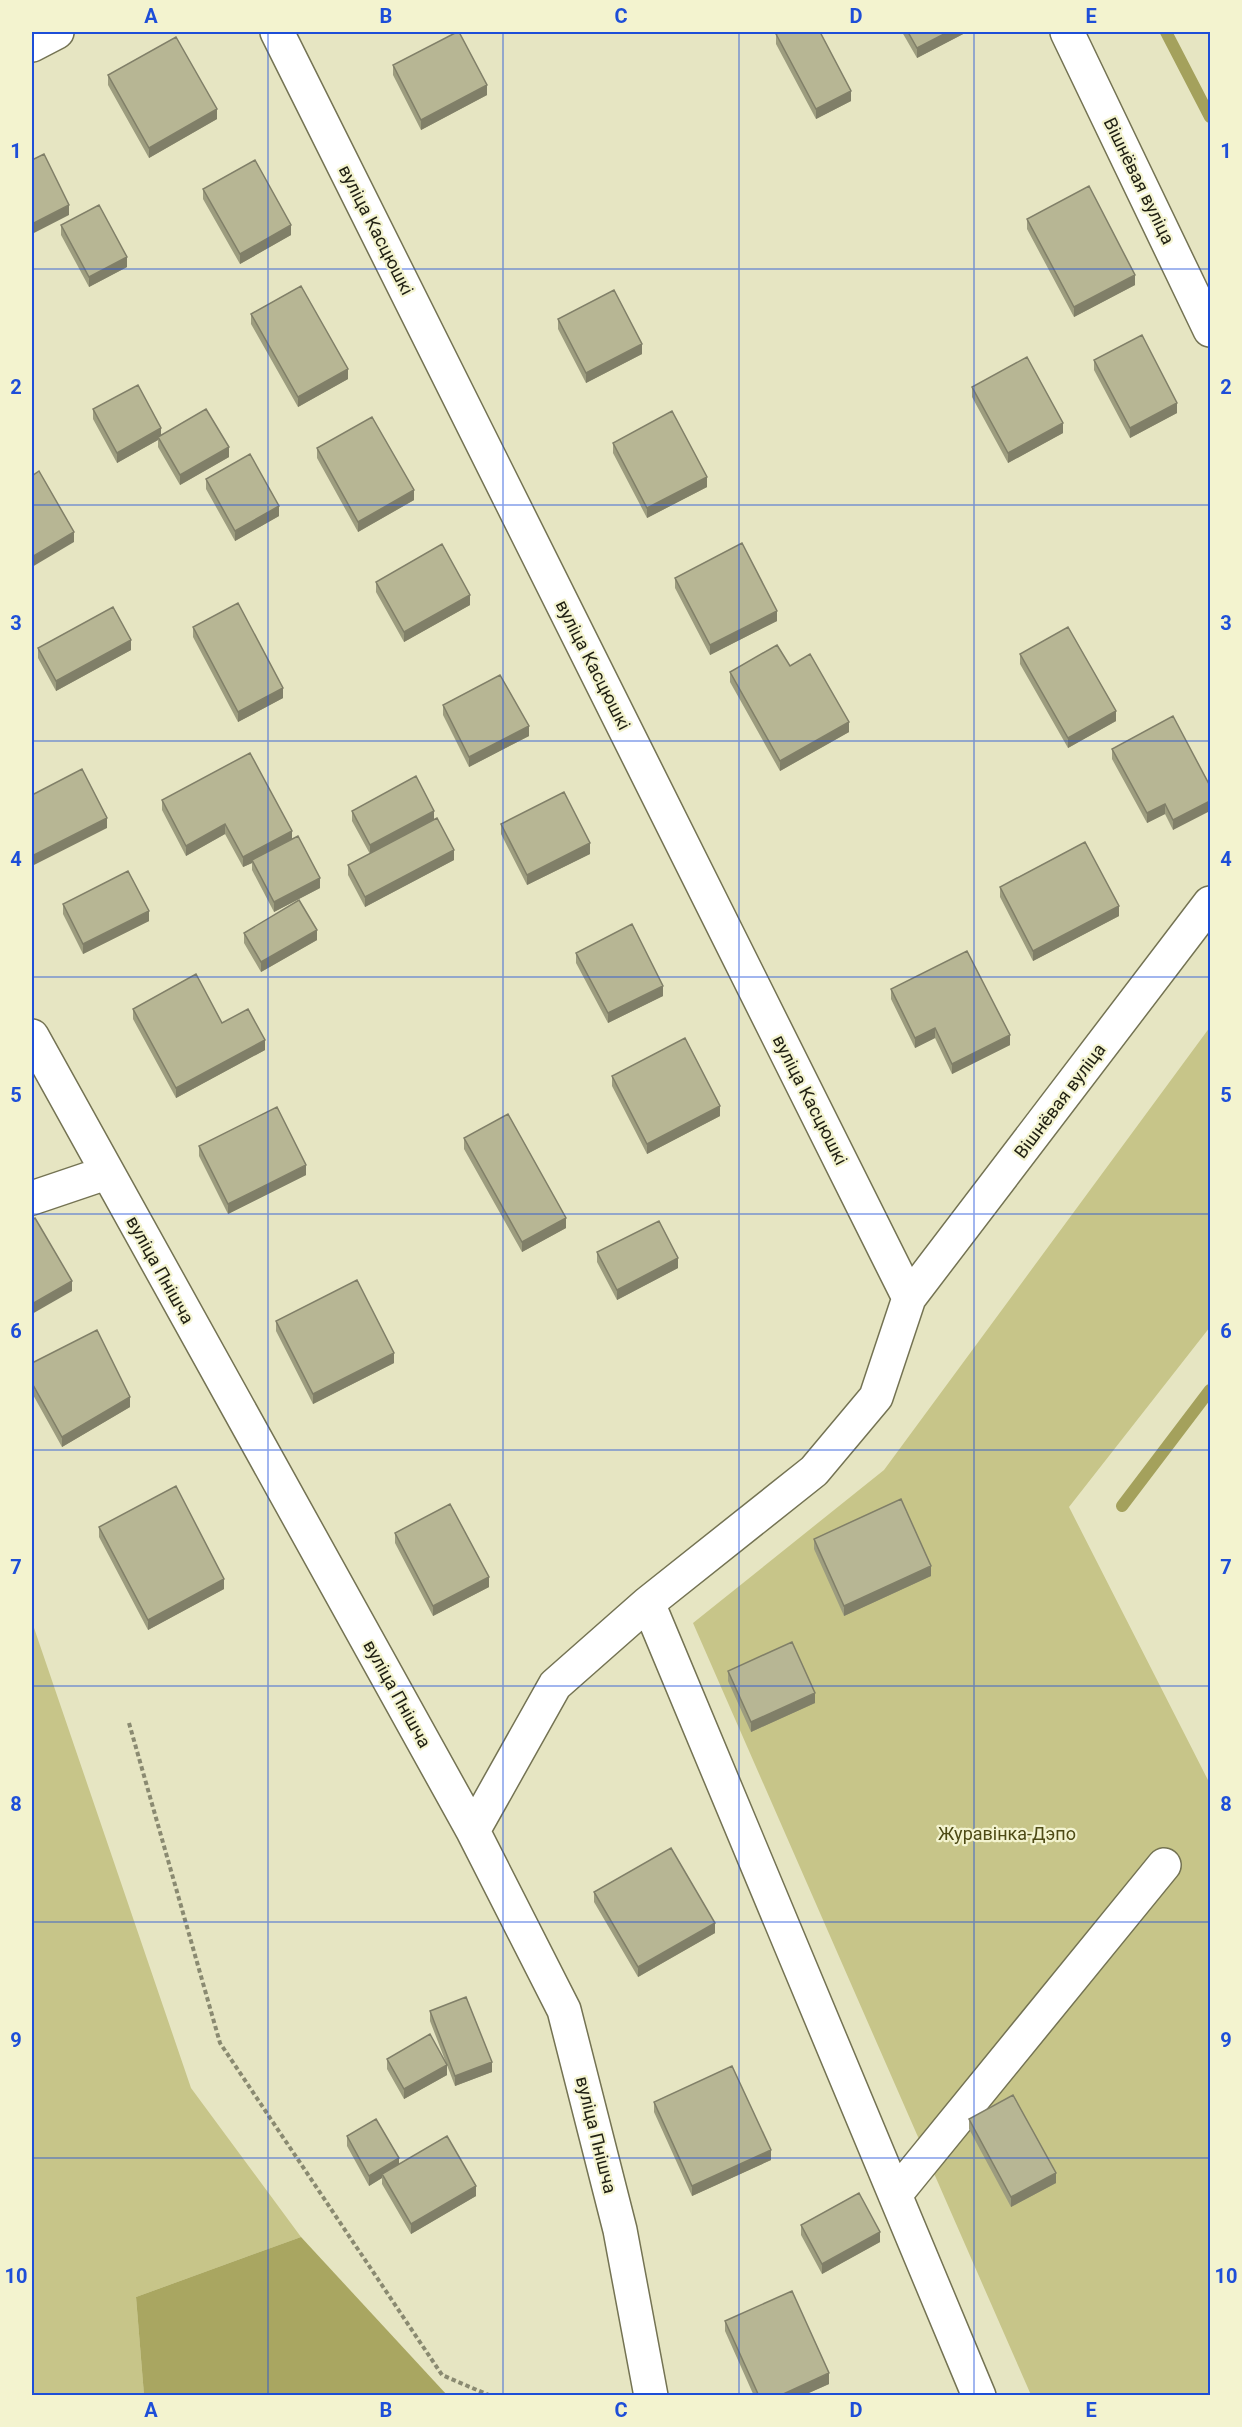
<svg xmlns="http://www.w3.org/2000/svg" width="1242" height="2427" font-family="Roboto,sans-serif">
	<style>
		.green { fill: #c7c589 }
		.forest { fill: #a9a661 }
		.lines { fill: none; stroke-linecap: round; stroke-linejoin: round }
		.stream { stroke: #a4a15c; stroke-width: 12 }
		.minor-casing { stroke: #747353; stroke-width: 36 }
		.path { stroke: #8a8a71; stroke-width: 4; stroke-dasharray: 4.5 3; stroke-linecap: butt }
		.minor { stroke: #fff; stroke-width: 33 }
		.wall { fill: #9d9d7f }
		.shaded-wall { fill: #807f68 }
		.building { fill: #b7b694; stroke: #807f68; stroke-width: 1.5 }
		.grid { fill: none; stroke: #1d4ed8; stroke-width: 1.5; stroke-opacity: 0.55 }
		.labels { text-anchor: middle; stroke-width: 4.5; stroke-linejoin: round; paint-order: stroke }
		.street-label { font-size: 18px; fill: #212114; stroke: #f3f3cf }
		.park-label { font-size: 18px; fill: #4d4a15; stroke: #f3f3cf }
		.neatline { fill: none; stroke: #1d4ed8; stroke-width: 2 }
		.grid-label { font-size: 20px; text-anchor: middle; font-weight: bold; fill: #1d4ed8 }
	</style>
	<rect width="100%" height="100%" fill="#e6e5c2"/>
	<path class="green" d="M1210,1027v300l-141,180 141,277v611h-179l-338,-772 191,-153z
		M32,1622l159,466 110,149 -165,60 8,98h-112z"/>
	<path class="forest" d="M301,2237l146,158h-303l-8,-98z"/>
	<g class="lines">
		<path class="stream" d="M1166,32l44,85
			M1122,1506l88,-116"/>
		<defs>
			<path id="minor" d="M277,32l632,1266
				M1067,32l143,298
				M32,45l25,-13
				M32,1036l441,795 91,179 56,220 31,166
				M32,1198l74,-25
				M648,1603l331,793
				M473,1831l82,-146 93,-82 166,-132 62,-74 33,-99 301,-395
				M895,2195l269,-330"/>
		</defs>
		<use href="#minor" class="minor-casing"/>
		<path class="path" d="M129,1723l91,320 222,332 49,21"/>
		<use href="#minor" class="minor"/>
	</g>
	<path class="wall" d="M902,32h65l-50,26z
		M776,34l75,67 -35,18 -40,-75z
		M393,65l94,30 -66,35 -28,-55z
		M108,75l109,44 -68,39 -41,-73z
		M203,189l88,46 -51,29 -37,-65z
		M1027,219l108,66 -61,32 -47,-88z
		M61,225l66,42 -38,20 -28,-52z
		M251,314l97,65 -50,28 -47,-83z
		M558,319l84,35 -56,29 -28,-54z
		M1094,360l83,53 -47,25 -36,-68z
		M972,387l91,46 -55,30 -36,-66z
		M93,409l68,26 68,22 -49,28 -22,-38v-7l-41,23 -24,-44z
		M613,443l94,44 -60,31 -34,-65z
		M317,448l97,52 -56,32 -41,-74z
		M206,479l73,37 -44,25 -29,-52z
		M675,578l102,43 -67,34 -35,-67z
		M376,582l94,23 -66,37 -28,-50z
		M193,627l90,71 -45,24 -45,-85z
		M38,648l93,2 -75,41 -18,-33z
		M1020,654l96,67 -48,27 -48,-84z
		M730,672l119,60 -69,39 -50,-89z
		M443,705l86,31 -60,31 -26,-52z
		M1112,749l98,37 -37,44 -8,-16 -18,9 -35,-64z
		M162,800l130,39 28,49 -46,24 -22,-42v-7l-9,4 -18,-33 -39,22 -24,-46z
		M352,811l82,8 20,41 -89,47 -17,-32v-10l22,-11 -18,-33z
		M501,824l89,30 -63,31 -26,-51z
		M1000,887l119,29 -86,45 -33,-64z
		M63,904l86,17 -66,33 -20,-40z
		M244,933l73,7 -56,32 -17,-29z
		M576,953l87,43 -55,27 -32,-60z
		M891,989l119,56 -58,29 -17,-36 -20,10 -24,-49z
		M133,1009l89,14 43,27 -89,48 -43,-79z
		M612,1076l108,40 -73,38 -35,-68z
		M464,1138l102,90 -44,24 -58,-103z
		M199,1146l107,29 -78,39 -29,-58z
		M597,1252l81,16 -61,32 -20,-38z
		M276,1321l118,42 -81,41 -37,-73z
		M32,1363l98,44 -68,40 -30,-54z
		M99,1527l125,62 -76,41 -49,-93z
		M395,1533l94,54 -56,29 -38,-73z
		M814,1539l117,37 -87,40 -30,-67z
		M728,1671l87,32 -64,29 -23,-51z
		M594,1892l121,41 -77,44 -44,-75z
		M430,2011l62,61 -37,14 -25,-65z
		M387,2059l60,16 -43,24 -17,-30z
		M654,2102l117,58 -79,36 -38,-84z
		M969,2119l87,64 -45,24 -42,-78z
		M347,2136l52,28 77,32 -65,38 -29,-50v-6l-13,8 -22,-40z
		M801,2225l79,17 -58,32 -21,-39z
		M725,2321l104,63 -27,12h-48l-29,-65z"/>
	<path class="shaded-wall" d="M948,32h19l-50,26v-10z
		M487,85v10l-66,35v-10z
		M851,91v10l-35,18v-10z
		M217,109v10l-68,39v-10z
		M69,205v10l-37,19v-10z
		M291,225v10l-51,29v-10z
		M127,257v10l-38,20v-10z
		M1135,275v10l-61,32v-10z
		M642,344v10l-56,29v-10z
		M348,369v10l-50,28v-10z
		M1177,403v10l-47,25v-10z
		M1063,423v10l-55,30v-10z
		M161,428v10l-3,-1v3l-41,23v-10z
		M229,447v10l-49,28v-10z
		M707,477v10l-60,31v-10z
		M414,490v10l-56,32v-10z
		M279,506v10l-44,25v-10z
		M74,532v10l-42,25v-10z
		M470,595v10l-66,37v-10z
		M777,611v10l-67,34v-10z
		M131,640v10l-75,41v-10z
		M283,688v10l-45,24v-10z
		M1116,711v10l-48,27v-10z
		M849,722v10l-69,39v-10z
		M529,726v10l-60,31v-10z
		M1210,801v10l-37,19v-10z
		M1165,804v10l-18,9v-10z
		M434,811v10l-64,34v-10z
		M107,818v10l-75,38v-10z
		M225,824v10l-39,22v-10z
		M292,831v10l-40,19v3l-9,4v-10z
		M590,843v11l-63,31v-10z
		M454,850v10l-89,47v-10z
		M320,878v10l-46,24v-10z
		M1119,906v10l-86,45v-10z
		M149,911v10l-66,33v-10z
		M317,930v10l-56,32v-10z
		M663,986v10l-55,27v-10z
		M935,1028v10l-20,10v-10z
		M1010,1035v10l-58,29v-10z
		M265,1040v10l-89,48v-10z
		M720,1106v10l-73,38v-10z
		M306,1165v10l-78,39v-10z
		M566,1218v10l-44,24v-10z
		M678,1258v10l-61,32v-10z
		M72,1281v10l-40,23v-10z
		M394,1353v10l-81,41v-10z
		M130,1397v10l-68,40v-10z
		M931,1566v10l-87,40v-10z
		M489,1577v10l-56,29v-10z
		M224,1579v10l-76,41v-10z
		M815,1693v10l-64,29v-10z
		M715,1923v10l-77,44v-10z
		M492,2062v10l-37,14v-10z
		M447,2065v10l-43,24v-10z
		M771,2150v10l-79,36v-10z
		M399,2158v10l-17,6v4l-13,8v-10z
		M1056,2173v10l-45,24v-10z
		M476,2186v10l-65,38v-10z
		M880,2232v10l-58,32v-10z
		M829,2373v11l-27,12h-23z"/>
	<path class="building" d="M457,32h2l28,53 -66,35 -28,-55z
		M782,32h38l31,59 -35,18 -40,-75z
		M908,32h40l-31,16z
		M176,37l41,72 -68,39 -41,-73z
		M44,154l25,51 -37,19v-64z
		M255,160l36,65 -51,29 -37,-65z
		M1089,186l46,89 -61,32 -47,-88z
		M99,205l28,52 -38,20 -28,-52z
		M301,286l47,83 -50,28 -47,-83z
		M614,290l28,54 -56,29 -28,-54z
		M1142,335l35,68 -47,25 -36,-68z
		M1027,357l36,66 -55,30 -36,-66z
		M138,385l23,43 -44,25 -24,-44z
		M206,409l23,38 -49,28 -22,-38z
		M672,411l35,66 -60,31 -34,-65z
		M372,417l42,73 -56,32 -41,-74z
		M250,454l29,52 -44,25 -29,-52z
		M39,471l35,61 -42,25v-81z
		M742,543l35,68 -67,34 -35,-67z
		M442,544l28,51 -66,37 -28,-50z
		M238,603l45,85 -45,24 -45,-85z
		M113,607l18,33 -75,41 -18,-33z
		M1068,627l48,84 -48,27 -48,-84z
		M777,645l13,21 20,-12 39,68 -69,39 -50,-89z
		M500,675l29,51 -60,31 -26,-52z
		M1173,716l37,70v15l-37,19 -8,-16 -18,9 -35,-64z
		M250,753l42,78 -49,26 -18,-33 -39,22 -24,-46z
		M82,769l25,49 -75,38v-61z
		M416,776l18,35 -64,34 -18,-34z
		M564,792l26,51 -63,32 -26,-51z
		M437,818l17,32 -89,47 -17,-32z
		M298,836l22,42 -46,24 -22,-42z
		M1085,842l34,64 -86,45 -33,-64z
		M128,871l21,40 -66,33 -20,-40z
		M299,900l18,30 -56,32 -17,-29z
		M632,924l31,62 -55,27 -32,-60z
		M967,951l43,84 -58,29 -17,-36 -20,10 -24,-49z
		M196,974l26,49 26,-14 17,31 -89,48 -43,-79z
		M685,1038l35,68 -73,38 -35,-68z
		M277,1107l29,58 -78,39 -29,-58z
		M508,1114l58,104 -44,24 -58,-104z
		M35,1218l37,63 -40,23v-84z
		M659,1221l19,37 -61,32 -20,-38z
		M357,1280l37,73 -81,41 -37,-73z
		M97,1330l33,67 -68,40 -30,-54v-20z
		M176,1486l48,93 -76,41 -49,-93z
		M901,1499l30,67 -87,40 -30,-67z
		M450,1504l39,73 -56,29 -38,-73z
		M792,1642l23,51 -64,29 -23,-51z
		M671,1848l44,75 -77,44 -44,-75z
		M466,1997l26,65 -37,14 -25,-65z
		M430,2034l17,31 -43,24 -17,-30z
		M732,2066l39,84 -79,36 -38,-84z
		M1013,2095l43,78 -45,24 -42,-78z
		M376,2119l23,39 -30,18 -22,-40z
		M447,2136l29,50 -65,38 -29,-50z
		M859,2193l21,39 -58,32 -21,-39z
		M792,2291l37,82 -50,23h-20l-34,-75z"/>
	<path class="grid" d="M268,32v2364M503,32v2364M739,32v2364M974,32v2364M32,269h1178M32,505h1178M32,741h1178M32,977h1178M32,1214h1178M32,1450h1178M32,1686h1178M32,1922h1178M32,2158h1178"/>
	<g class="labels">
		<g class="street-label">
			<text transform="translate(1139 181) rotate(64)" y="6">Вішнёвая вуліца</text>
			<text transform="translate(376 230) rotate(63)" y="6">вуліца Касцюшкі</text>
			<text transform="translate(593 665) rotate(63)" y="6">вуліца Касцюшкі</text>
			<text transform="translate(810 1100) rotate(63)" y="6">вуліца Касцюшкі</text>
			<text transform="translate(1060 1101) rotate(-53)" y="6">Вішнёвая вуліца</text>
			<text transform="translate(160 1270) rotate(61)" y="6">вуліца Пнішча</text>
			<text transform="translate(397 1694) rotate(61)" y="6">вуліца Пнішча</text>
			<text transform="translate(596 2135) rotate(76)" y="6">вуліца Пнішча</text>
		</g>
		<g class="park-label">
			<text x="1007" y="1840">Журавінка-Дэпо</text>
		</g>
	</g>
	<rect width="1242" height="2427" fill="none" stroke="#f3f3cf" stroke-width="66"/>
	<rect x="33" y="33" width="1176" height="2361" class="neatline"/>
	<g class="grid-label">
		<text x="151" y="23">A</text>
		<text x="386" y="23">B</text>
		<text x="621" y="23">C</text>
		<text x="856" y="23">D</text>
		<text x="1091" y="23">E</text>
		<text x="16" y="158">1</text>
		<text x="1226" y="158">1</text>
		<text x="16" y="394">2</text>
		<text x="1226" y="394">2</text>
		<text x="16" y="630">3</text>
		<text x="1226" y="630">3</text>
		<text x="16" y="866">4</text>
		<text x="1226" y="866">4</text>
		<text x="16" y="1102">5</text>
		<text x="1226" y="1102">5</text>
		<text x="16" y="1338">6</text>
		<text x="1226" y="1338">6</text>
		<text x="16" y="1574">7</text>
		<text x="1226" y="1574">7</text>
		<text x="16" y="1811">8</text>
		<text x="1226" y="1811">8</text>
		<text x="16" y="2047">9</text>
		<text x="1226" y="2047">9</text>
		<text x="16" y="2283">10</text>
		<text x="1226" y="2283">10</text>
		<text x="151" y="2417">A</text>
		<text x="386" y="2417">B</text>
		<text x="621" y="2417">C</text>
		<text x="856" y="2417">D</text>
		<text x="1091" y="2417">E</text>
	</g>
</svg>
